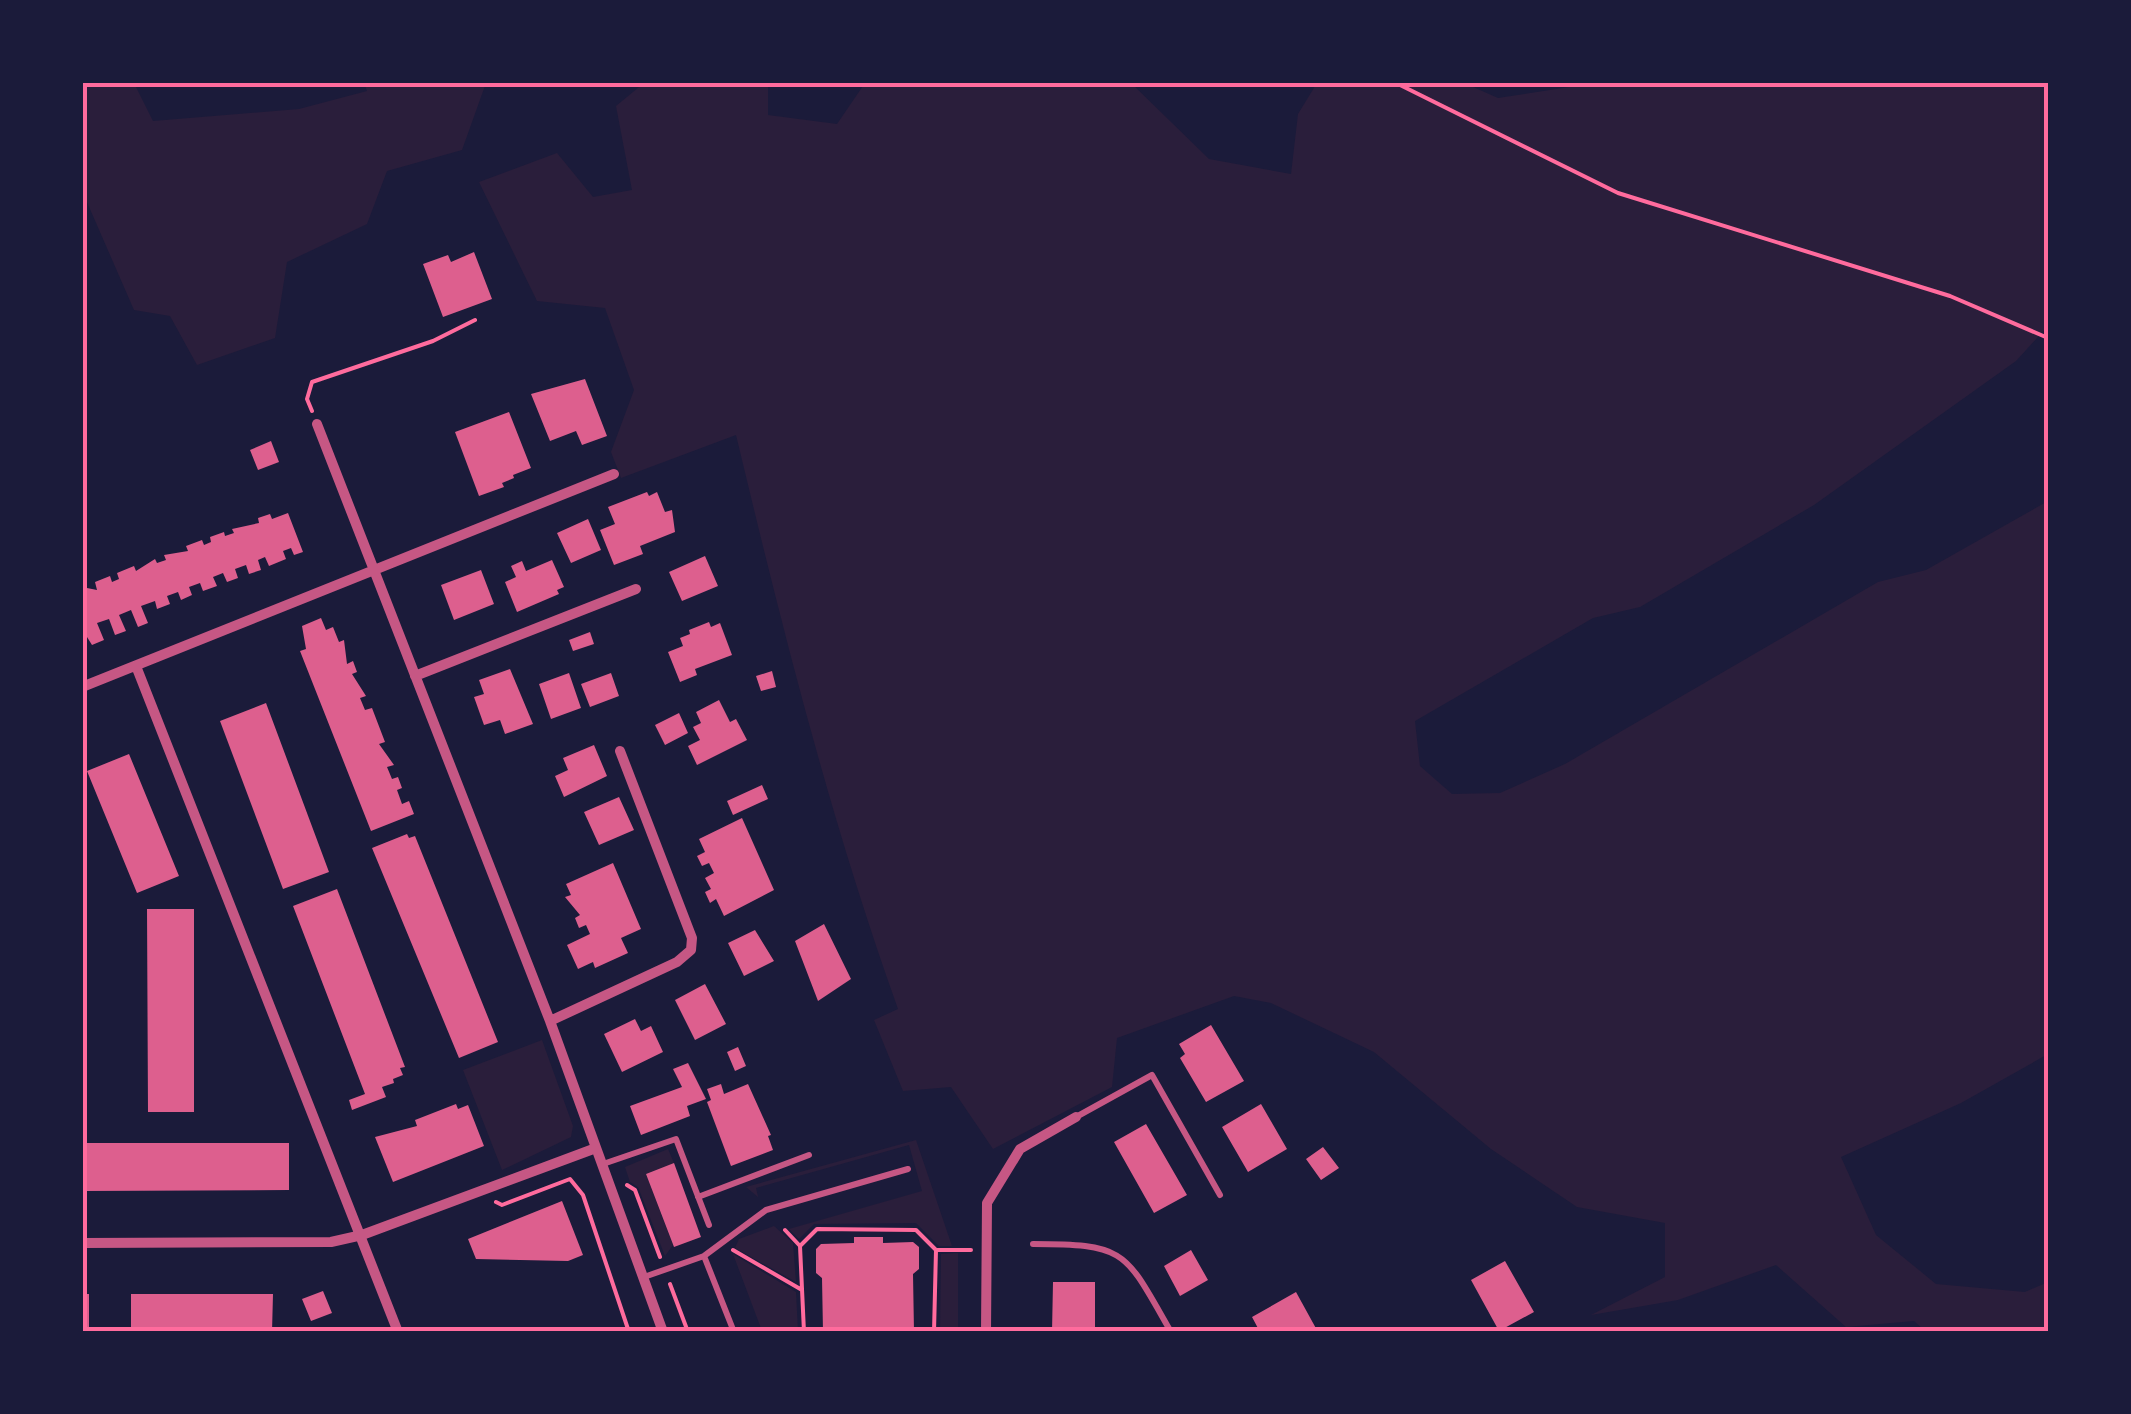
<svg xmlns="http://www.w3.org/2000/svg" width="2131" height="1414" font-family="Quicksand,sans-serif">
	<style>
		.green { fill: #2a1e3b }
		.building { fill: #dd5f8e }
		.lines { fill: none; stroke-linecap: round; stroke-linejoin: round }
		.path { stroke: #ff6b9d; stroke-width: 4 }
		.service { stroke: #c65784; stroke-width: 6 }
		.minor { stroke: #c65784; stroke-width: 10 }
		.neatline { fill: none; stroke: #ff6b9d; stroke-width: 4 }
	</style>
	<rect width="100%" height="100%" fill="#1b1b3a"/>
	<path class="green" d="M1602,82l446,1v243l-32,35 -202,144 -174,102 -47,11 -178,103 5,45 32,28 48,-1 65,-29 313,-182 48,-12 122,-69v553l-87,49 -120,54 35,78 60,49 89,8 23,-10v49h-123l-11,-10 -68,6 -70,-62 -98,35 -87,15 74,-38v-54l-88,-16 -86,-58 -117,-97 -103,-49 -37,-7 -117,42 -5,49 -119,62 -42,-62 -48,4 -29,-71 24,-11c-68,-190 -115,-378 -162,-574l-115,43 -10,-26 23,-62 -29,-82 -68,-7 -58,-119 78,-29 36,44 39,-7 -16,-84 28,-23h124v32l69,9 28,-41h266l78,76 82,15 7,-60 19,-31h147l34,15z
		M82,83h52l19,38 146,-12 68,-18 -3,-8h122l-24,67 -75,21 -20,53 -80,38 -12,76 -78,27 -27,-49 -36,-6 -51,-117z
		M542,1040l31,86 -2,11 -69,33 -39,-100z
		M916,1140l36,106h-13l-23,-23 -102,1 -15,15 -10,-10 133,-38 -13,-46 -153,43 2,9 -12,-10z
		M668,1149l6,14 -28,11 27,71 -8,11 -27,-69 -8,-5 -5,-15z
		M774,1226l19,17 3,39 -61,-34 4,-9z
		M958,1253v78h-18l1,-77z
		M733,1254l63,38 2,39h-36z"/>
	<path class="building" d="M474,252l18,47 -49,18 -20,-53 25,-9 3,7z
		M585,379l22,57 -25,9 -6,-14 -26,10 -19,-47z
		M509,412l22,56 -18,7 1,3 -12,5 2,4 -25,9 -24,-64z
		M271,441l8,21 -21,8 -8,-20z
		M647,492l2,4 8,-4 8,20 7,-2 3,22 -35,14 3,8 -29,11 -14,-35 15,-6 -7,-17z
		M288,513l15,39 -9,3 -3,-7 -8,3 3,8 -17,7 -4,-9 -7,3 3,10 -12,4 -3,-9 -11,4 3,9 -11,4 -4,-9 -10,4 4,9 -14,5 -3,-8 -11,4 3,8 -11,5 -3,-8 -11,4 3,8 -13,5 -2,-8 -14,5 7,17 -10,4 -7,-17 -12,5 7,16 -11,4 -6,-16 -12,4 7,17 -12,5 -10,-16v-42l15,3 -2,-8 15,-6 2,6 7,-3 -2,-6 17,-7 2,5 19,-12 2,4 9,-3 -2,-5 24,-4 -2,-5 16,-6 2,5 7,-3 -1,-5 14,-5 1,4 9,-3 -2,-4 27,-6 -1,-5 12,-4 2,5z
		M588,519l13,31 -30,13 -14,-30z
		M705,556l13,30 -36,15 -13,-29z
		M552,560l12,27 -7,3 2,4 -42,18 -12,-30 11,-5 -5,-11 11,-5 4,10z
		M481,570l13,34 -40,16 -13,-35z
		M321,618l5,12 7,-3 6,15 5,-2 3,24 6,-3 4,11 -5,2 14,22 -6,2 5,12 7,-2 13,34 -6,2 15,21 -7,2 5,12 6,-2 4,11 -5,2 5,14 7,-3 5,13 -43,17 -71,-180 6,-2 -4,-23z
		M709,622l2,5 9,-4 12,32 -37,14 2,6 -17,7 -12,-30 15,-6 -3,-8 10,-4 -1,-4z
		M590,632l4,12 -21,7 -4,-11z
		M510,669l23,55 -28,10 -5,-14 -16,5 -10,-28 10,-3 -5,-14z
		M772,671l4,16 -15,4 -5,-15z
		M569,673l12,35 -30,11 -12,-35z
		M611,673l8,23 -29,11 -9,-23z
		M719,700l11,22 6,-3 11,21 -50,25 -9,-19 12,-6 -7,-13 8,-4 -5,-11z
		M266,703l63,169 -46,17 -63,-168z
		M679,713l9,20 -23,12 -10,-20z
		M594,745l13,31 -43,21 -9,-21 13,-6 -5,-12z
		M129,754l50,122 -42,17 -50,-122z
		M762,785l6,14 -35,16 -6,-14z
		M619,797l15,33 -35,15 -15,-33z
		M742,818l32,72 -50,26 -8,-17 -6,4 -5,-11 6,-3 -6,-11 9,-5 -5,-10 -7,3 -5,-10 8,-4 -6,-13z
		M407,834l2,4 6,-2 83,206 -39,16 -87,-210z
		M613,863l28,66 -20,9 7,15 -33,15 -2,-6 -15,7 -11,-24 23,-11 -4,-9 -7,3 -4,-10 5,-3 -15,-18 6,-2 -5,-11z
		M337,889l68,178 -5,1 3,7 -10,4 1,4 -12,4 4,10 -34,13 -3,-10 16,-6 -72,-188z
		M147,909h47v203h-46z
		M824,924l27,55 -33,22 -23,-60z
		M755,930l19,31 -30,15 -16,-33z
		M705,984l21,40 -31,16 -20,-40z
		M635,1019l6,12 10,-5 12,26 -41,20 -18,-38z
		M1211,1025l33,56 -38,21 -26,-44 5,-4 -6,-10z
		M738,1047l8,19 -11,5 -8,-19z
		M688,1063l18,36 -19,7 3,10 -49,19 -11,-29 52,-19 -9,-18z
		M721,1084l3,10 24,-10 23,51 -3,1 5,14 -42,16 -24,-64 4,-2 -4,-11z
		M456,1104l2,5 10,-4 16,41 -91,36 -18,-45 42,-11 -2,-6z
		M1261,1104l26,45 -39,23 -26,-45z
		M1146,1124l41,71 -33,18 -40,-71z
		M82,1143h207v47l-207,1z
		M1323,1147l16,21 -18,12 -15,-21z
		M674,1163l27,74 -27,10 -28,-73z
		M562,1201l21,54 -15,6 -92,-2 -8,-20z
		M854,1237h29v6l30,-1 6,5v22l-6,5 1,58h-91l-1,-54 -6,-5v-24l5,-5 33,-1z
		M1191,1250l17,30 -28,16 -16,-30z
		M1505,1261l29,51 -35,19 -28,-51z
		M1053,1282h42v50h-43z
		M323,1291l9,22 -21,8 -9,-22z
		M1296,1292l22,40h-58l-8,-15z
		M82,1294h7v38h-7z
		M131,1294h142l-1,38h-141z"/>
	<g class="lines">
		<path class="path" d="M1394,82l224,111 332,103 98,42
			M312,411l-5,-12 5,-17 121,-41 42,-21
			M627,1185l8,5 25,67
			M496,1202l6,3 68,-26 13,16 46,137
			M785,1230l15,16
			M733,1250l69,40
			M936,1250h35
			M670,1284l18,48
			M804,1332l-4,-86 17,-17 99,1 20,20 -2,82"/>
		<path class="service" d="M1076,1117l76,-42 68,120
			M603,1164l73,-25 33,86
			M698,1197l111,-42
			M1033,1244c95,0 92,8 138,88
			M704,1256l62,-46 142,-41
			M644,1277l60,-21 30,76"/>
		<path class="minor" d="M317,424l233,597 113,311
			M136,666l262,666
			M415,676l221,-87
			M82,687l532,-213
			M550,1021l127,-59 14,-12 1,-12 -72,-187
			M82,1243l249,-1 31,-7 234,-87
			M986,1332l1,-129 33,-54 56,-32"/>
	</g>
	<rect width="2131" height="1414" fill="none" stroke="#1b1b3a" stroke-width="170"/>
	<rect x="85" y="85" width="1961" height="1244" class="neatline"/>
</svg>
